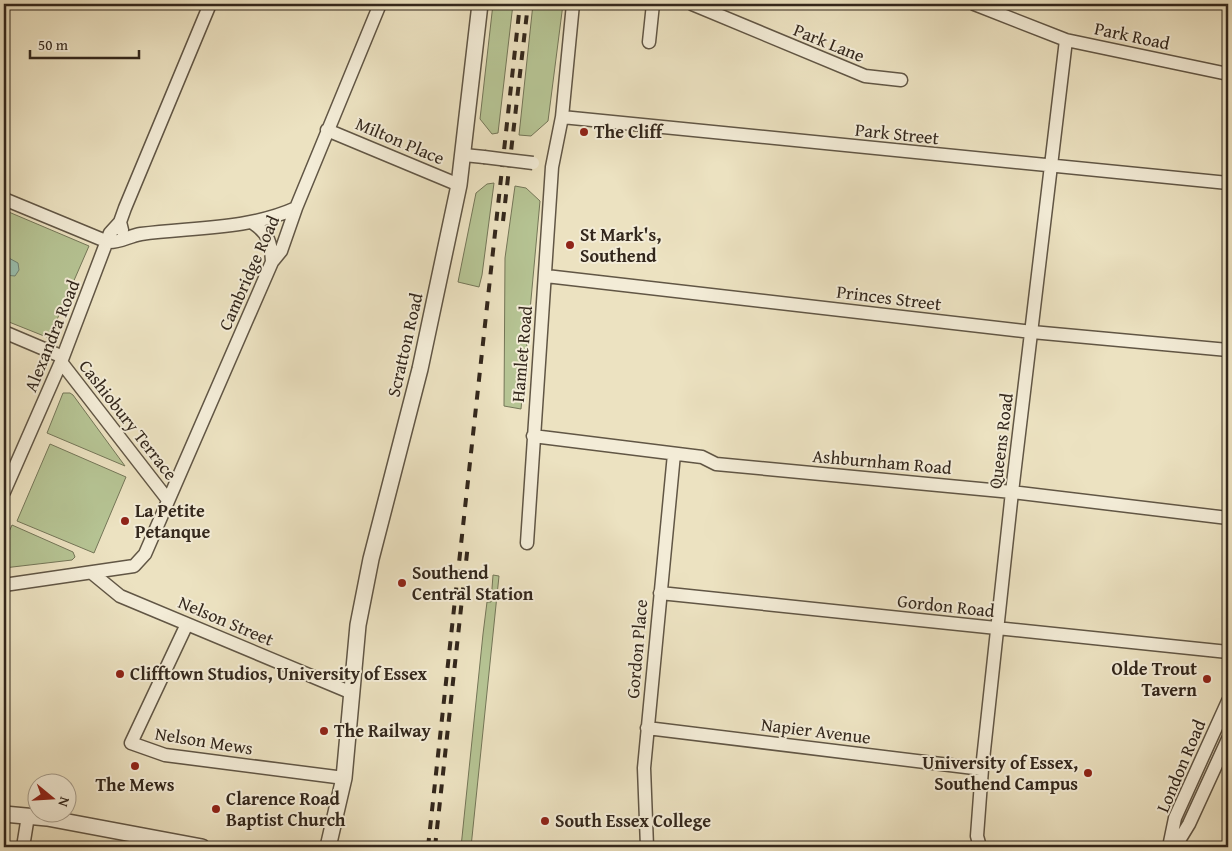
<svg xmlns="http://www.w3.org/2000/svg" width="1232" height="851" font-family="'Gentium Book Plus',serif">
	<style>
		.green { fill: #b6c494; stroke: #747658 }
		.water { fill: #99bfae; stroke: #708274 }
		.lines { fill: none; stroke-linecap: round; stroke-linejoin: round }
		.minor-casing { stroke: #615645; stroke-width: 15 }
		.tertiary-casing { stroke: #615645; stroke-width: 18 }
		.minor { stroke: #f3ecd7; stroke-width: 12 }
		.tertiary { stroke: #f3ecd7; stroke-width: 15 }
		.rail { stroke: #33271c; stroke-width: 4; stroke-dasharray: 9 9; stroke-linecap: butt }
		.minor-bridge-casing { stroke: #615645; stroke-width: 15; stroke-linecap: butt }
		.minor-bridge { stroke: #f3ecd7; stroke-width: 12 }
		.poi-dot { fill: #8f2418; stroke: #f3ecd7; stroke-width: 2 }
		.labels { text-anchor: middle; stroke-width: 4; stroke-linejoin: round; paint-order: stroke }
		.street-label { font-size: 18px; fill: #33271c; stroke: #f3ecd7 }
		.poi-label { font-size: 18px; font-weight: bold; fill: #33271c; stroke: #f3ecd7; text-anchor: start }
	</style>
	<rect width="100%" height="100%" fill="#ece2c1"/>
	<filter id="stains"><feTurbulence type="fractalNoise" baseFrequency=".004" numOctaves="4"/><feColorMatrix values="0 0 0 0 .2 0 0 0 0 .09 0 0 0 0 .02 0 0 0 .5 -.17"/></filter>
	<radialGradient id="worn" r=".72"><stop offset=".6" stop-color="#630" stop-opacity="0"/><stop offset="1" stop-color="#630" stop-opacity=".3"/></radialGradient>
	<path class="green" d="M493,4h20l-15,129 -6,1 -12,-15z
		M533,4h30l-15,117 -17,15 -12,-1z
		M494,183l-12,92 -3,12 -21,-5 18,-89 11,-9z
		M515,186l11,2 14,13 -19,208 -17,-3 1,-148z
		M4,210l85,36 -40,92 -45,-18z
		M63,393h7l3,2 52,71 -78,-33z
		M50,444l76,33 -32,76 -77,-32z
		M12,525l61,27 2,5 -3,3 -68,8v-25z
		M493,575l6,1 -28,271h-10l22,-213 4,-32h4z"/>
	<path class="water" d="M4,249l5,3 -2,5 11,6 1,7 -4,6 -11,-1z"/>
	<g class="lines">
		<defs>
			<path id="minor" d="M692,4l173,72 36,4
				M974,4l92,36 162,34
				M649,42l4,-38
				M562,117l666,66
				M327,130l132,55
				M464,155l20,2
				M4,199l104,43c11,1 21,-6 33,-8 52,-7 106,-4 155,-26
				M253,223c16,11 18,20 19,39
				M122,230l-2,-8 5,-14 85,-204
				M546,276l486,56 196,18
				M4,332l59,25
				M61,362l107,138
				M533,436l169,21 14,7 296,28 216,26
				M4,492l57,-130 49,-129 10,-11
				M527,543l25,-376 10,-50 11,-113
				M92,573l28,23 232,97
				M4,585l130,-19 11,-12 127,-292 9,-11 15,-43 84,-204
				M660,593l568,59
				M187,624l-56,119 34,12 179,23
				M647,728l335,41
				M23,847l5,-31
				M647,847l-3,-79 30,-314
				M980,847l-3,-11 5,-67 30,-277 54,-452
				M1169,847l6,-29 53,-117
				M1175,847l14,-23 39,-85"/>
			<path id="tertiary" d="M4,814l43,4 155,29
				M328,847l16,-69 14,-153 13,-66 49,-190 39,-184 21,-181"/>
		</defs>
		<use href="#minor" class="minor-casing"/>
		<use href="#tertiary" class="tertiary-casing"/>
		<use href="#minor" class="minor"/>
		<use href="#tertiary" class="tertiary"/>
		<path class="rail" d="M503,221l25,-217
			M428,847l92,-843
			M435,847l33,-303"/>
		<defs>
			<path id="minor-bridge" d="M484,157l49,6"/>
		</defs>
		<use href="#minor-bridge" class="minor-bridge-casing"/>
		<use href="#minor-bridge" class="minor-bridge"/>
	</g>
	<g class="poi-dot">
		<circle cx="584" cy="132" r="5"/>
		<circle cx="570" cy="245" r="5"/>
		<circle cx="125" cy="521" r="5"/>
		<circle cx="402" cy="583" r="5"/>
		<circle cx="120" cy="674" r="5"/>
		<circle cx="1207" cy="679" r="5"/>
		<circle cx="324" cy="731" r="5"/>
		<circle cx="135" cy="766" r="5"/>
		<circle cx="1088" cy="773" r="5"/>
		<circle cx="216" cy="809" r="5"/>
		<circle cx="545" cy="821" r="5"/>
	</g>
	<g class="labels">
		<g class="street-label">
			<text transform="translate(1132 36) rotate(12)" y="6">Park Road</text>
			<text transform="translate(829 43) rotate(22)" y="6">Park Lane</text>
			<text transform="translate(897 134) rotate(6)" y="6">Park Street</text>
			<text transform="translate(400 141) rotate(23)" y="6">Milton Place</text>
			<text transform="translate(249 273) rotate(-66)" y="6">Cambridge Road</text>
			<text transform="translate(889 298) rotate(7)" y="6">Princes Street</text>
			<text transform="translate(52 336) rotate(-68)" y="6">Alexandra Road</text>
			<text transform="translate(405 345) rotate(-77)" y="6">Scratton Road</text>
			<text transform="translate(522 354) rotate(-85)" y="6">Hamlet Road</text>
			<text transform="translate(128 420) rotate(52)" y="6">Cashiobury Terrace</text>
			<text transform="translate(1001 441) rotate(-83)" y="6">Queens Road</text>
			<text transform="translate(882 462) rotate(5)" y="6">Ashburnham Road</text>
			<text transform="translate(946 606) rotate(6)" y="6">Gordon Road</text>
			<text transform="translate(226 621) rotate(23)" y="6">Nelson Street</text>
			<text transform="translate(637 649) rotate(-85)" y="6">Gordon Place</text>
			<text transform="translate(816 731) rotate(7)" y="6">Napier Avenue</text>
			<text transform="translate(204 741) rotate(9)" y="6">Nelson Mews</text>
			<text transform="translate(1181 766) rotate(-67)" y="6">London Road</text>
		</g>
		<g class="poi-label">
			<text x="594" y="138">The Cliff</text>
			<text x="580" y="241">St Mark's,<tspan x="580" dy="21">Southend</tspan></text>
			<text x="135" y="517">La Petite<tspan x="135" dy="21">Petanque</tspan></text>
			<text x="412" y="579">Southend<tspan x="412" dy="21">Central Station</tspan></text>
			<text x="1197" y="675" text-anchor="end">Olde Trout<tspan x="1197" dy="21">Tavern</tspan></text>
			<text x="130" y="680">Clifftown Studios, University of Essex</text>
			<text x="334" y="737">The Railway</text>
			<text x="1078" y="769" text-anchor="end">University of Essex,<tspan x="1078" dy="21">Southend Campus</tspan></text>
			<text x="135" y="791" text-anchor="middle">The Mews</text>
			<text x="226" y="805">Clarence Road<tspan x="226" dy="21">Baptist Church</tspan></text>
			<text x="555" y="827">South Essex College</text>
		</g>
	</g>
	<rect width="1232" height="851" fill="none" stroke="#ece2c1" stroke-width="20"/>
	<rect x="5" y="5" width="1222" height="841" fill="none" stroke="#33271c" stroke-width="2.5"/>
	<rect x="10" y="10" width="1212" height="831" fill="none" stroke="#33271c"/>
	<g transform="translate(52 798) rotate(108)"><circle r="24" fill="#f3ecd7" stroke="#a69d8c"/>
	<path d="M0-4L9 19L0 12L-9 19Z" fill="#8f2418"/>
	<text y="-8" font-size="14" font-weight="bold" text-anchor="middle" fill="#33271c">N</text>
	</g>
	<path d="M30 50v8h109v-8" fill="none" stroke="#33271c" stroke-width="2.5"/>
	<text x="38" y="50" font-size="15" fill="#33271c" stroke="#f3ecd7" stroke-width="4" paint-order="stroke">50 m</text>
	<rect width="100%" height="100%" filter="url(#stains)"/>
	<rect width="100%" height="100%" fill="url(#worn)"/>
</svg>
